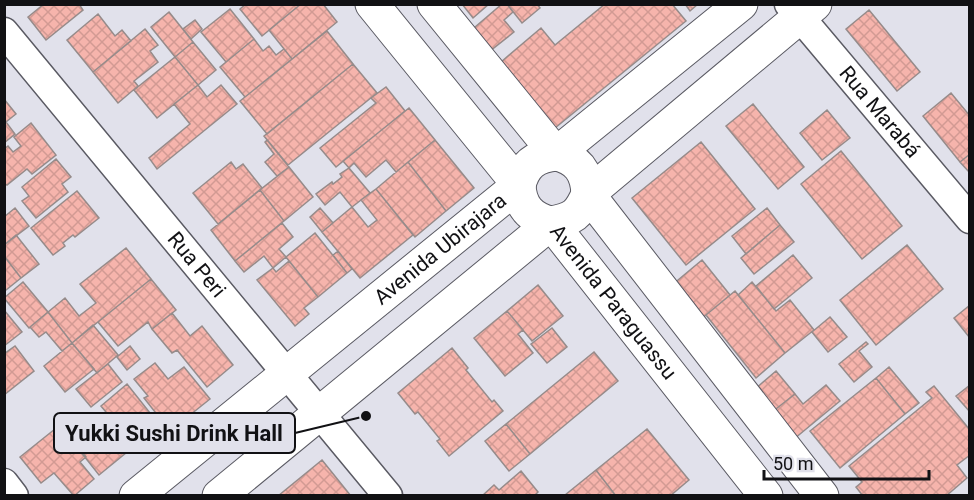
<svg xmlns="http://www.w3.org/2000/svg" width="974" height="500" font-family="Roboto,sans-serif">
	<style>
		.building { fill: url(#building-cross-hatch); stroke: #968b8a; stroke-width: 1.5 }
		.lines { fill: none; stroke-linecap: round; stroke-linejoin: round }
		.minor-casing { stroke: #5a5a63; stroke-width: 31 }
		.major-casing { stroke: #5a5a63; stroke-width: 35 }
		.minor { stroke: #fff; stroke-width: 28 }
		.major { stroke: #fff; stroke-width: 33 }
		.labels { text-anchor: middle; stroke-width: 6; stroke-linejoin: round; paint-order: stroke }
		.street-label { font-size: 21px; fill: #111114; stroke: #e1e1eb }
		.leader { fill: none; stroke: #111114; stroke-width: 2 }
		.callout-dot { fill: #111114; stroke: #e1e1eb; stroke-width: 2 }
		.callout { fill: #e1e1eb; stroke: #111114; stroke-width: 2 }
		.callout-label { font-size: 22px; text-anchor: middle; font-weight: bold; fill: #111114 }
	</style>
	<defs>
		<pattern id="building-cross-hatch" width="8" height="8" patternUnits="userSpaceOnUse" patternTransform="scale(1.5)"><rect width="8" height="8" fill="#f6b4ac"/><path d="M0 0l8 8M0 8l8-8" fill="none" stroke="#d29a93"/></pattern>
	</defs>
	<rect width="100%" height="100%" fill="#e1e1eb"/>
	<path class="building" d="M44,4h35l4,6 -37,30 -18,-23z
		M301,4h22l14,18 -45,37 -23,-29z
		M301,4l-39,32 -22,-27 6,-5z
		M462,4h27l-16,14z
		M502,4h5l6,8 -9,8 10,12 -29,23 -17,-22z
		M507,4h30l3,4 -18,15z
		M605,4h67l14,17 -131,107 -54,-66 40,-34 14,17z
		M685,4h13l-8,7z
		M230,9l24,30 -28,23 -25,-30z
		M869,10l51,62 -23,19 -51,-62z
		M169,12l24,30 -18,15 -24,-30z
		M98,14l17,22 7,-6 9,11 -38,31 -26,-32z
		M195,20l7,9 -11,10 -8,-10z
		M145,29l13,16 -8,6 8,11 -24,19 4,5 -20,17 -25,-31z
		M327,31l26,33 -86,70 -27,-33z
		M254,39l9,12 6,-5 7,9 8,-6 8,10 -47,38 -25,-30z
		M193,42l23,28 -18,15 -23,-28z
		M175,57l23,28 -41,33 -23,-28z
		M353,64l24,29 -89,72 -24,-29z
		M198,85l9,12 14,-12 16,19 -80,65 -8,-11 41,-34 -16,-20z
		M386,87l19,24 -69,56 -16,-19 56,-45 -5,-5z
		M951,93l19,23v38l-10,8 -37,-46z
		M4,99l12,15 -10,8 9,12 -11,9z
		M753,104l51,63 -26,22 -52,-63z
		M409,108l26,32 -39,32 -10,-12 -20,17 -12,-14 -5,5 -6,-7z
		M827,110l23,28 -28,22 -22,-27z
		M31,123l25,32 -24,19 -5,-5 -20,16 -3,-2v-34l4,-3 5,6 8,-6 -7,-9z
		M267,140l22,27 -12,9 -12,-14 9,-8 -9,-12z
		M435,140l39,48 -28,23 -38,-49z
		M701,142l54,67 -69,56 -54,-67z
		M841,151l61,75 -40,33 -61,-75z
		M970,154v19l-10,-11z
		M56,159l15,18 -9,7 6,8 -32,26 -14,-17 7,-5 -7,-9z
		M231,162l5,7 7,-5 19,24 -44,36 -25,-31z
		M408,162l38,49 -31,26 -39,-48z
		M289,167l24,30 -29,24 -24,-31z
		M349,168l21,25 -18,14 -12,-15 -15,13 -9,-11 16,-12 1,2 9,-7 -2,-3z
		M376,189l37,46 -53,43 -38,-46 30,-25 16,20 9,-7 -16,-20z
		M260,190l24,31 -49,40 -24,-31z
		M77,191l22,27 -24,19 -2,-2 -10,8 2,3 -12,9 -22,-27z
		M15,208l14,18 -25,19v-28z
		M320,208l13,15 -11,9 -12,-15z
		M767,208l13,17 -34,29 -14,-18z
		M282,223l11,14 -14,12 7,8 -13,11 -9,-12 -20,16 -9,-11z
		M780,225l14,17 -40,32 -13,-16z
		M315,233l32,40 -29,24 -32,-40z
		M16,235l23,29 -18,14 -17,-22v-11z
		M907,245l36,44 -67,56 -36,-45z
		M126,248l25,31 -79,64 -24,-31 17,-14 14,18 17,-13 -16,-19z
		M338,251l14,18 -5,4 -14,-18z
		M793,255l19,23 -38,31 -18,-23z
		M4,256l17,22 -15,12 -2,-2z
		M702,260l28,35 -30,25 -28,-35z
		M289,261l29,36 -14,11 5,6 -14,12 -38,-46 16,-12 3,4z
		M151,279l25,31 -24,19 -4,-7 -30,24 -20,-24z
		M23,282l25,30 -19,16 -25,-30z
		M752,282l24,29 14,-11 24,30 -29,23 -47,-58z
		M538,285l25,31 -31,25 -25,-30z
		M735,291l50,62 -29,25 -50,-63z
		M970,305v33l-16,-20z
		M4,310l18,22 -18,14z
		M507,311l16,19 -5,4 15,19 -28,23 -31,-38z
		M48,312l24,31 -10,8 -16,-19 -7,5 -9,-10z
		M172,313l18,23 12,-10 31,39 -26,22 -30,-37 -5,3 -20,-24z
		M830,317l17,20 -19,15 -16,-20z
		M93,325l25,30 -21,18 -25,-30z
		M552,328l15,19 -20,16 -16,-19z
		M866,342l2,2 -9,7 13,16 -18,15 -15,-18z
		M72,343l22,26 -29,23 -21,-26z
		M15,346l19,25 -30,24v-41z
		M130,346l10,13 -13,11 -10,-13z
		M452,348l16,20 -2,2 26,32 2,-2 9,11 -54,45 -12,-15 3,-2 -22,-27 -3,2 -17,-21z
		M594,352l24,29 -88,73 -24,-30z
		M155,363l13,16 16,-12 26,32 -40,32 -26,-33 4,-2 -14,-17z
		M108,364l14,18 -31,25 -15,-18z
		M889,367l30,36 -14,11 -29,-36z
		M776,371l19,23 -23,18 -18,-22z
		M876,378l29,36 -65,54 -30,-37z
		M127,384l35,44 -32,25 -20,-25 6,-4 -15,-18z
		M826,385l14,16 -46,38 -22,-27 23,-18 8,10z
		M970,385v27l-14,-16z
		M934,386l36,44v25l-13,10 10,13 -21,18h-83l-7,-9 6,-5 -13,-16 83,-68 -6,-6z
		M96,415l30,38 -27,22 -30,-38z
		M506,424l24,30 -21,17 -24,-30z
		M60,425l26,32 -6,5 14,17 -20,17 -20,-23 -13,10 -21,-26z
		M647,429l42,51 -19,16h-54l-20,-26z
		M322,460l29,36h-73z
		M596,470l20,26h-50l-1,-1z
		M521,471l17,21 -4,4h-52l12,-11 5,5z"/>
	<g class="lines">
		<defs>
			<g id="minor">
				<path id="s1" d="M789,4l181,215"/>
				<path id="s2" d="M4,32l384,464"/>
				<path d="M4,483l10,13"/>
			</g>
			<g id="major">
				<path id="s3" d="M372,4l147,181c1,21 11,33 32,38l215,273"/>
				<path d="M434,4l122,150c22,5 31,18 32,40l234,302"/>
				<path id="s4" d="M136,496l383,-311c5,-20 16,-29 37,-31l185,-150"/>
				<path d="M219,496l332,-273c22,-4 28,-8 37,-29l227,-190"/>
			</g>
		</defs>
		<use href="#minor" class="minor-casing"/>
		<use href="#major" class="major-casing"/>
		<use href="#minor" class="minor"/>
		<use href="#major" class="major"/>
	</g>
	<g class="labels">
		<g class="street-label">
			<text dy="7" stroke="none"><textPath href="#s1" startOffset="141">Rua Marabá</textPath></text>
			<text dy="7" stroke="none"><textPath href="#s4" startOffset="392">Avenida Ubirajara</textPath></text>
			<text dy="7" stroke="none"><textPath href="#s2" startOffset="302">Rua Peri</textPath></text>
			<text dy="7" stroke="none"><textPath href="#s3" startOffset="388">Avenida Paraguassu</textPath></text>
		</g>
	</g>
	<path class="leader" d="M366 416L295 433"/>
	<circle class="callout-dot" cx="366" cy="416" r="6"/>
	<rect class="callout" x="54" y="413" width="241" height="40" rx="6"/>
	<g class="callout-label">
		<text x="174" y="441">Yukki Sushi Drink Hall</text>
	</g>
	<rect width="974" height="500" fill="none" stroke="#111114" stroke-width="12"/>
	<path d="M764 470v9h165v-9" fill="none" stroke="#111114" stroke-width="3"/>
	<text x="773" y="470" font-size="18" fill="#111114" stroke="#e1e1eb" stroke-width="4.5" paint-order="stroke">50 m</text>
</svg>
